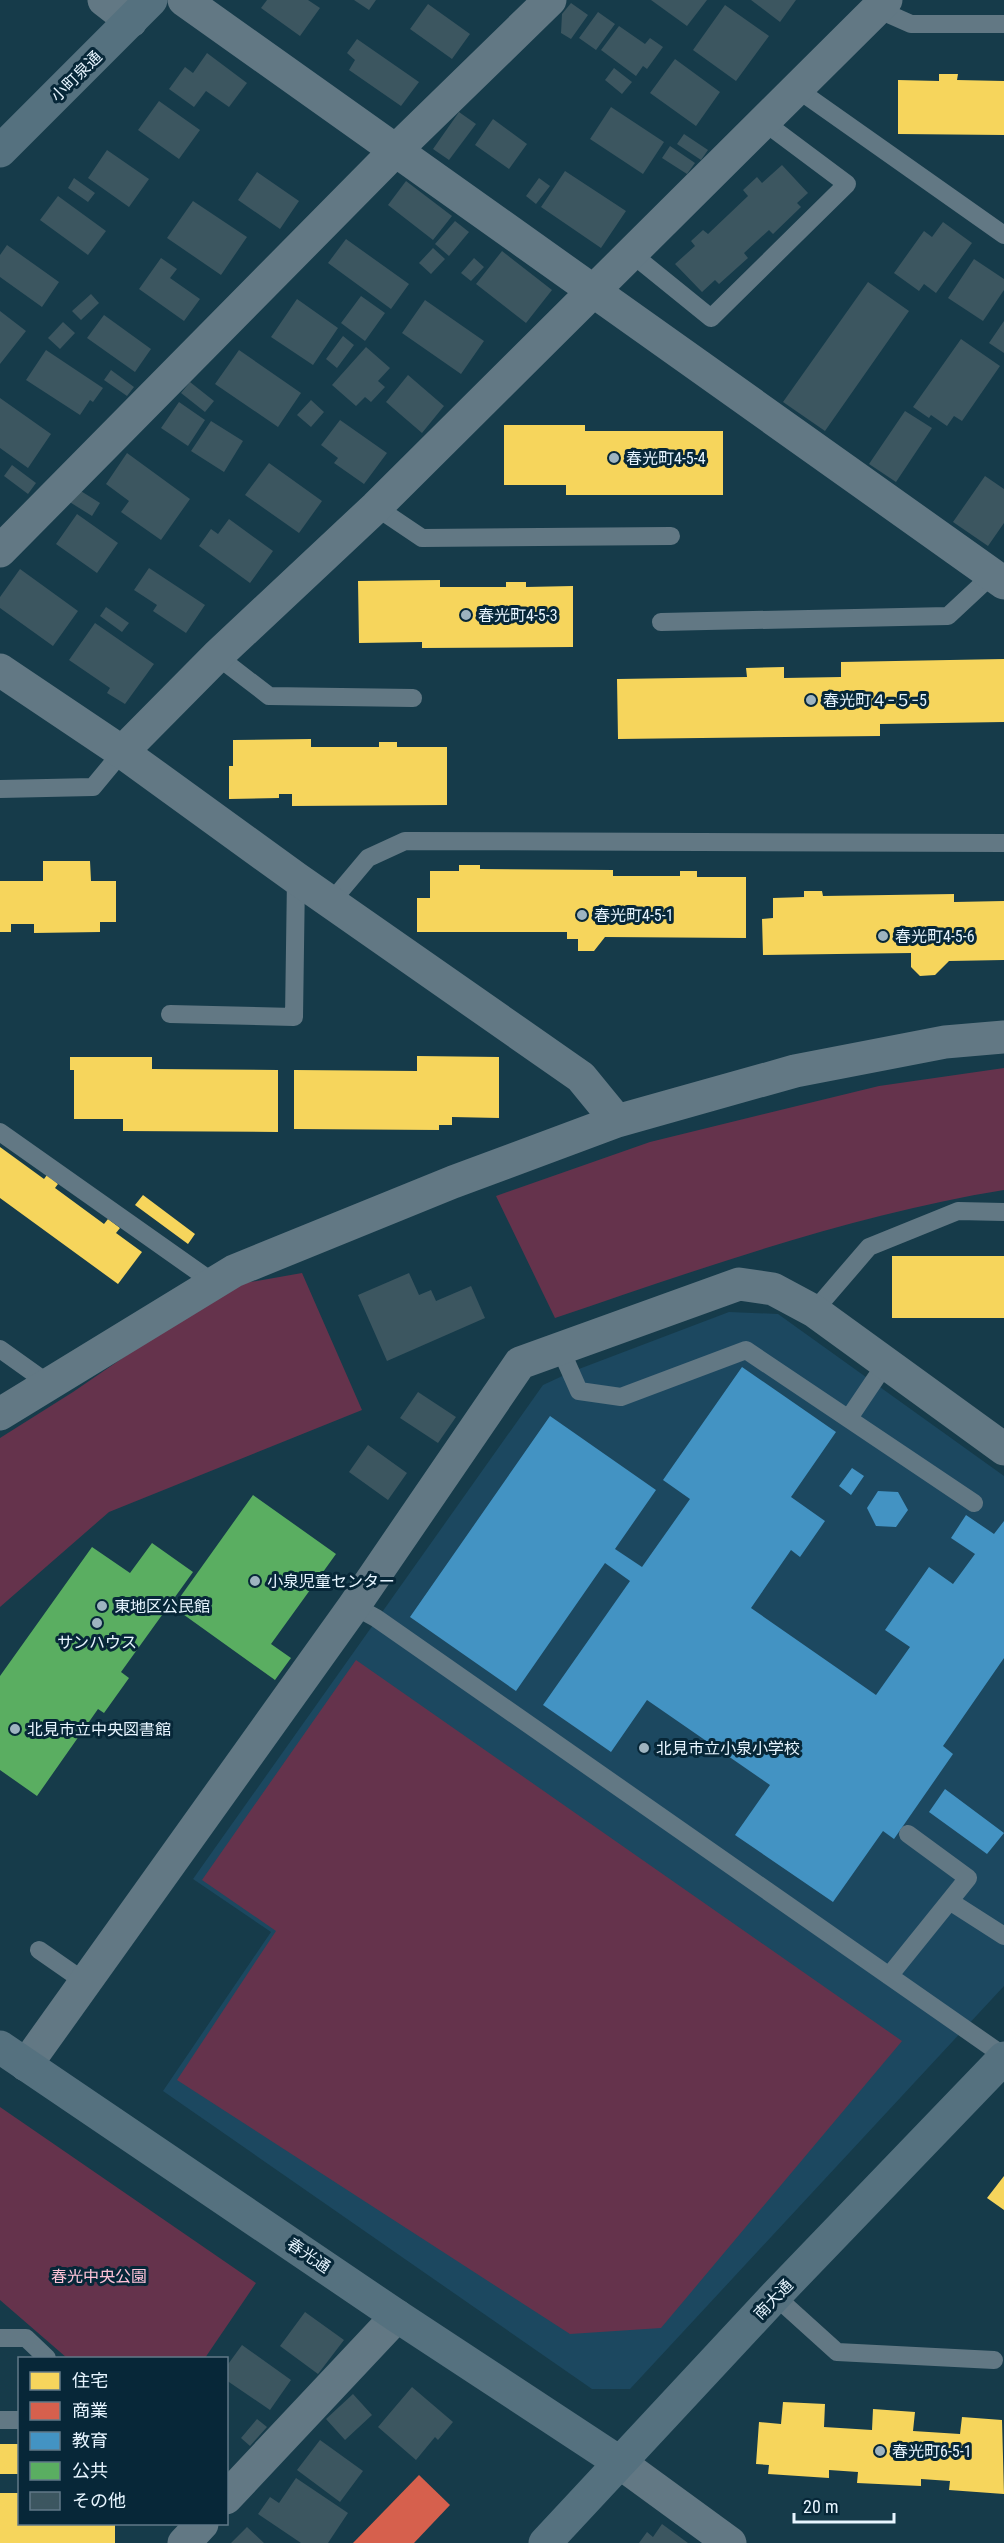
<svg xmlns="http://www.w3.org/2000/svg" width="1004" height="2543" font-family="'Roboto Condensed','Noto Sans JP',sans-serif">
	<style>
		.built { fill: #1c4860 }
		.green { fill: #65334c }
		.homes { fill: #f6d55c }
		.shops { fill: #d6604d }
		.schools { fill: #4393c3 }
		.public { fill: #5aae61 }
		.building { fill: #3c5660 }
		.lines { fill: none; stroke-linecap: round; stroke-linejoin: round }
		.lane { stroke: #627884; stroke-width: 18 }
		.street { stroke: #627884; stroke-width: 33 }
		.secondary { stroke: #55717f; stroke-width: 33 }
		.poi-dot { fill: #9eb4c0; stroke: #072738; stroke-width: 2 }
		.labels { text-anchor: middle; stroke-width: 6; stroke-linejoin: round; paint-order: stroke }
		.street-label { font-size: 16px; fill: #e7f5ff; stroke: #072738 }
		.poi-label { font-size: 16px; fill: #e7f5ff; stroke: #072738; text-anchor: start }
		.park-label { font-size: 16px; fill: #fec3d8; stroke: #072738 }
	</style>
	<rect width="100%" height="100%" fill="#163b4a"/>
	<path class="built" d="M729,1312l49,2 226,162v510l-374,403h-38l-429,-298 108,-159 -78,-53 350,-494 28,-13z"/>
	<path class="green" d="M1004,1068v122c-154,25 -301,78 -449,128l-59,-122 154,-54 229,-56z
		M302,1273l60,137 -253,102 -109,95v-169l73,-46 155,-106z
		M356,1660l546,381 -241,287 -91,6 -393,-254 99,-149 -74,-51z
		M0,2107l256,176 -51,75h-138l-67,-58z"/>
	<path class="homes" d="M939,74h19l-1,6 47,1v54l-106,-1v-54l41,1z
		M504,425h81v6h138v64h-157v-10h-62z
		M440,580v7h66v-5h20v5l47,-1v61l-151,1v-6l-63,1 -1,-62z
		M1004,659v63l-124,2v12l-262,3 -1,-60 130,-2 -1,-9 38,-1v11l57,-1v-15z
		M311,739v8h68v-5h18v5h50v58l-155,1v-12h-13v4l-50,1v-33h4v-26z
		M43,861h47l1,20h25v41h-16v10l-66,1v-9h-23v8h-11v-51h43z
		M459,865h21v4l133,1v6h67v-5h17v6h49v61l-141,-1 -11,14h-16v-12h-11v-7h-150v-34h13v-27h29z
		M804,891h18l1,5 131,-2v8l50,-1v59l-55,1 -14,14 -15,1 -9,-9v-14l-148,2 -1,-36 11,-1v-20l31,-1z
		M417,1056l82,1v61l-47,-1v8h-13v5l-145,-1v-59l123,1z
		M70,1057h82v12l126,1v62l-155,-1v-12h-49v-49h-4z
		M0,1147l44,32 3,-4 11,9 -3,4 49,36 4,-5 12,9 -4,5 26,19 -24,32 -118,-86z
		M143,1195l52,39 -7,10 -53,-39z
		M892,1256h112v62h-112z
		M1004,2176v34l-17,-12z
		M783,2402l42,2 -1,23 48,3 1,-21 42,3 -2,19 47,3 2,-17 40,3 2,74 -55,-4 1,-9 -29,-2v7l-64,-3 1,-11 -29,-2v8l-61,-4 1,-9 -13,-1 3,-42 22,2z
		M0,2444h20v30h-20z
		M0,2493h20v31h95v19h-115z"/>
	<path class="shops" d="M419,2475l31,30 -36,38h-61z"/>
	<path class="schools" d="M742,1367l94,65 -45,65 34,24 -25,36 -9,-7 -40,58 125,87 34,-48 -25,-17 44,-63 24,17 22,-30 -24,-16 15,-23 28,19 10,-13v137l-61,88 10,8 -59,85 -11,-8 -50,71 -98,-67 35,-50 -123,-85 -36,52 -68,-47 87,-124 -25,-18 -89,128 -106,-74 140,-201 106,74 -41,59 27,18 48,-68 -27,-19z
		M852,1468l12,8 -13,19 -12,-9z
		M878,1491l20,1 10,18 -12,17 -20,-1 -9,-18z
		M945,1789l59,44 -17,21 -58,-42z"/>
	<path class="public" d="M253,1495l83,59 -65,90 20,14 -16,22 -102,-73z
		M152,1543l41,29 -72,100 8,6 -25,35 -6,-4 -61,87 -37,-26v-94l92,-129 38,26z"/>
	<path class="building" d="M267,0h41l12,8 -20,28 -39,-28z
		M354,0h22l-7,10z
		M651,0h56l-20,26z
		M751,0h45l-16,22z
		M571,3l17,12 -17,24 -10,-6 1,-19z
		M428,4l42,30 -18,25 -42,-30z
		M725,5l44,31 -33,45 -43,-31z
		M598,12l17,12 -19,26 -17,-12z
		M619,26l26,18 5,-6 13,9 -16,22 -4,-3 -7,10 -35,-26z
		M357,39l62,43 -18,24 -52,-36 6,-10 -8,-7z
		M207,53l40,30 -18,24 -23,-16 -12,16 -25,-18 16,-22 8,6z
		M675,59l45,33 -24,34 -46,-33z
		M614,68l18,14 -10,12 -17,-14z
		M159,101l41,29 -21,29 -41,-29z
		M611,107l53,35 -21,32 -53,-35z
		M459,112l17,12 -27,36 -16,-11z
		M493,119l34,25 -18,25 -34,-24z
		M684,134l24,16 -7,10 -24,-16z
		M670,146l25,17 -8,11 -25,-16z
		M107,150l42,29 -20,28 -41,-29z
		M782,165l26,28 -11,10 4,4 -28,27 -4,-4 -25,23 4,5 -29,26 -4,-4 -13,12 -27,-28 20,-18 -4,-5 12,-11 5,4 40,-38 -5,-6 14,-13 5,6z
		M565,171l61,40 -25,37 -60,-41z
		M257,172l42,29 -19,28 -42,-29z
		M74,178l21,15 -7,9 -20,-14z
		M539,178l11,8 -14,18 -10,-8z
		M406,181l46,35 -19,24 -45,-35z
		M58,196l48,35 -18,24 -48,-35z
		M193,201l54,36 -26,38 -54,-37z
		M455,221l14,11 -20,24 -14,-12z
		M943,222l29,21 -36,50 -12,-9 -5,7 -25,-18 30,-42 8,6z
		M346,239l63,45 -18,25 -63,-46z
		M7,245l52,37 -17,25 -42,-30v-22z
		M433,248l12,11 -14,15 -12,-11z
		M502,251l50,39 -26,33 -50,-39z
		M161,258l16,11 -7,9 30,21 -16,22 -45,-32z
		M474,258l10,9 -13,14 -10,-8z
		M974,259l30,20v11l-21,31 -35,-23z
		M868,282l41,29 -84,120 -42,-29z
		M91,294l8,9 -18,17 -9,-9z
		M361,296l24,17 -20,28 -24,-18z
		M297,299l41,29 -25,37 -42,-28z
		M425,300l59,41 -23,33 -59,-41z
		M0,311l26,20 -26,33z
		M104,315l47,34 -16,23 -48,-34z
		M1004,321v32l-15,-10z
		M63,322l12,11 -15,16 -12,-11z
		M343,336l11,9 -17,23 -11,-9z
		M961,339l39,27 -38,55 -8,-5 -7,10 -16,-11 -2,3 -16,-11z
		M366,347l24,21 -12,13 7,6 -14,15 -6,-5 -9,9 -24,-21z
		M46,350l57,38 -10,14 -3,-2 -10,15 -54,-35z
		M239,350l62,43 -23,34 -63,-43z
		M111,370l23,17 -7,9 -23,-16z
		M408,375l36,31 -22,27 -36,-31z
		M190,382l24,19 -9,11 -24,-19z
		M0,398l51,36 -23,34 -28,-20z
		M311,400l13,12 -13,15 -14,-12z
		M179,402l26,18 -17,26 -27,-18z
		M905,411l27,17 -36,54 -27,-18z
		M340,420l47,33 -23,31 -30,-21 4,-5 -17,-13z
		M211,421l32,20 -19,31 -33,-21z
		M127,453l63,46 -29,41 -40,-28 8,-11 -23,-17z
		M269,463l53,38 -23,32 -54,-38z
		M12,465l24,18 -8,11 -24,-18z
		M985,476l19,13v34l-16,23 -35,-24z
		M76,488l24,15 -8,13 -24,-15z
		M77,514l41,29 -21,30 -41,-29z
		M229,519l44,32 -23,32 -51,-37 12,-17 7,5z
		M149,568l56,37 -19,28 -33,-22 4,-6 -23,-15z
		M20,569l58,42 -25,35 -53,-38v-11z
		M106,607l23,16 -7,9 -22,-16z
		M95,623l59,41 -29,40 -18,-11 3,-5 -41,-28z
		M409,1273l10,22 12,-5 5,11 35,-15 14,32 -98,43 -29,-66z
		M418,1392l38,25 -18,26 -38,-25z
		M368,1445l39,28 -19,27 -39,-28z
		M305,2312l39,28 -26,34 -38,-28z
		M242,2345l49,35 -21,30 -44,-30v-13z
		M412,2387l41,35 -15,18 -3,-3 -19,23 -38,-33z
		M353,2394l19,21 -27,25 -19,-21z
		M257,2419l10,8 -17,19 -9,-8z
		M320,2440l43,31 -23,31 -43,-32z
		M296,2478l52,35 -20,30h-27l-43,-29 12,-17 9,6z
		M662,2524l26,19h-49l8,-11 6,5z
		M247,2527l17,16h-33z"/>
	<g class="lines">
		<path class="lane" d="M877,9l34,15h93
			M797,89l207,146
			M632,254l79,64 136,-134 -83,-62
			M376,507l46,31 249,-2
			M661,622l287,-6 44,-41
			M217,656l52,40 144,2
			M0,789l93,-2 29,-35
			M331,902l37,-44 37,-17 599,2
			M170,1014l124,3 2,-139
			M0,1132l214,151
			M814,1311l55,-64 89,-36 46,1
			M560,1348l19,43 42,6 125,-47 228,153
			M0,1349l49,35
			M849,1418l37,-55
			M354,1606l22,12 628,438
			M951,1902l53,34
			M39,1950l46,32
			M889,1976l79,-98 -60,-44
			M775,2296l62,56 157,8
			M0,2338h26l21,20
			M0,2420h20"/>
		<path class="street" d="M104,0l27,21
			M184,0l820,583
			M0,551l397,-402 153,-149
			M0,670l122,82 174,126 285,199 36,44
			M122,752l95,-96 159,-149 510,-507
			M0,1414l234,-143 219,-89 164,-61 178,-50 150,-29 59,-5
			M26,2065l328,-459 166,-243 219,-79 34,5 41,22 190,138
			M619,2462l111,81
			M226,2498l171,-182
			M184,2543l18,-19"/>
		<path class="secondary" d="M0,151l151,-151
			M0,2047l397,269 222,146
			M545,2543l230,-247 229,-238"/>
	</g>
	<g class="poi-dot">
		<circle cx="614" cy="458" r="6"/>
		<circle cx="466" cy="615" r="6"/>
		<circle cx="811" cy="700" r="6"/>
		<circle cx="582" cy="915" r="6"/>
		<circle cx="883" cy="936" r="6"/>
		<circle cx="255" cy="1581" r="6"/>
		<circle cx="102" cy="1606" r="6"/>
		<circle cx="97" cy="1623" r="6"/>
		<circle cx="15" cy="1729" r="6"/>
		<circle cx="644" cy="1748" r="6"/>
		<circle cx="880" cy="2451" r="6"/>
	</g>
	<g class="labels">
		<g class="street-label">
			<text transform="translate(76 76) rotate(-45)" y="6">小町泉通</text>
			<text transform="translate(309 2255) rotate(34)" y="6">春光通</text>
			<text transform="translate(773 2299) rotate(-46)" y="6">南大通</text>
		</g>
		<g class="poi-label">
			<text x="626" y="464">春光町4-5-4</text>
			<text x="478" y="621">春光町4-5-3</text>
			<text x="823" y="706">春光町４−５−5</text>
			<text x="594" y="921">春光町4-5-1</text>
			<text x="895" y="942">春光町4-5-6</text>
			<text x="267" y="1587">小泉児童センター</text>
			<text x="114" y="1612">東地区公民館</text>
			<text x="97" y="1648" text-anchor="middle">サンハウス</text>
			<text x="27" y="1735">北見市立中央図書館</text>
			<text x="656" y="1754">北見市立小泉小学校</text>
			<text x="892" y="2457">春光町6-5-1</text>
		</g>
		<g class="park-label">
			<text x="99" y="2282">春光中央公園</text>
		</g>
	</g>
	<rect x="18" y="2357" width="210" height="168" fill="#072738" stroke="#617988" stroke-width="1.5"/>
	<rect x="30" y="2372" width="30" height="18" fill="#f6d55c" stroke="#617988" stroke-width="1.5"/>
	<text x="72" y="2387" font-size="18" fill="#e7f5ff">住宅</text>
	<rect x="30" y="2402" width="30" height="18" fill="#d6604d" stroke="#617988" stroke-width="1.5"/>
	<text x="72" y="2417" font-size="18" fill="#e7f5ff">商業</text>
	<rect x="30" y="2432" width="30" height="18" fill="#4393c3" stroke="#617988" stroke-width="1.5"/>
	<text x="72" y="2447" font-size="18" fill="#e7f5ff">教育</text>
	<rect x="30" y="2462" width="30" height="18" fill="#5aae61" stroke="#617988" stroke-width="1.5"/>
	<text x="72" y="2477" font-size="18" fill="#e7f5ff">公共</text>
	<rect x="30" y="2492" width="30" height="18" fill="#3c5660" stroke="#617988" stroke-width="1.5"/>
	<text x="72" y="2507" font-size="18" fill="#e7f5ff">その他</text>
	<path d="M794 2513v9h100v-9" fill="none" stroke="#e7f5ff" stroke-width="3"/>
	<text x="803" y="2513" font-size="18" fill="#e7f5ff" stroke="#072738" stroke-width="4.5" paint-order="stroke">20 m</text>
</svg>
